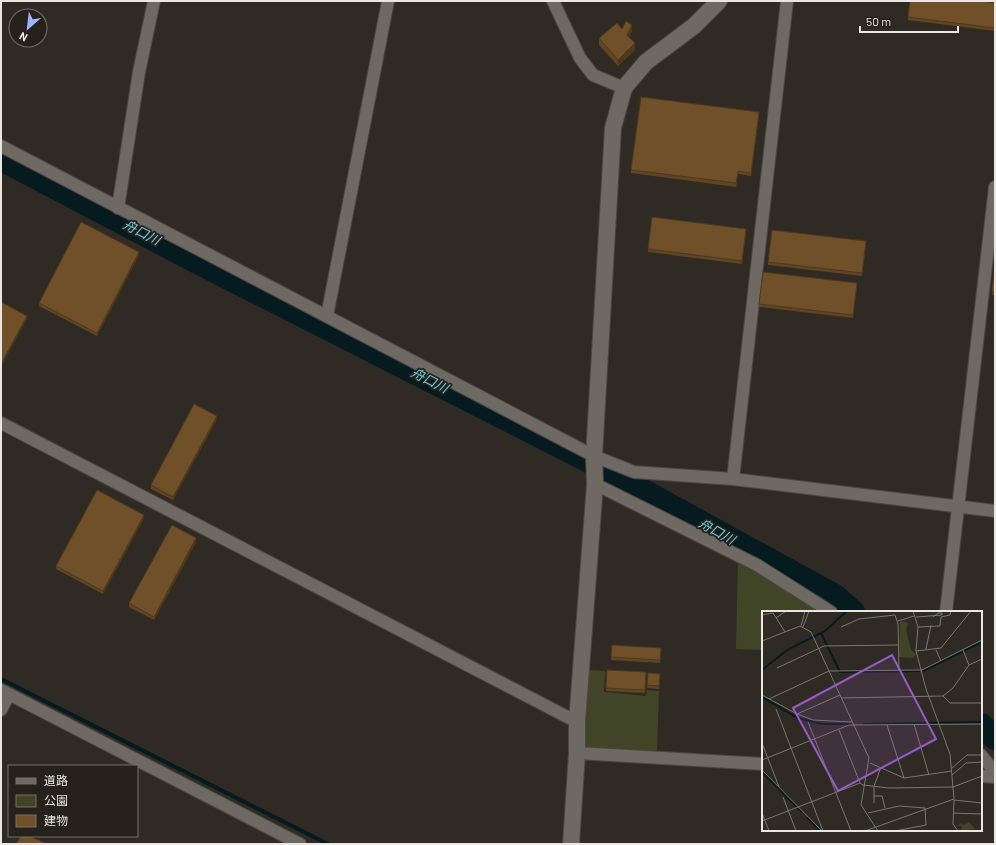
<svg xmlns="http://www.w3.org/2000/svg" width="996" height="845" font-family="Barlow,'Noto Sans JP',sans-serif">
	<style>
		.green { fill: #414527 }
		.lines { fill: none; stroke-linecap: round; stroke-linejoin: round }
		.stream { stroke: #061b20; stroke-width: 4 }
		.river { stroke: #061b20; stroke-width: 24 }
		.street-casing { stroke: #4a4641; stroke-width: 14 }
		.secondary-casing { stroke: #4a4641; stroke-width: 18 }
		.street { stroke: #6e6962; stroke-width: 12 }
		.secondary { stroke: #6e6962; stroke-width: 16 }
		.wall { fill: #604522 }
		.shaded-wall { fill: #4e381c }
		.building { fill: #705028; stroke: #4e381c }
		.labels { text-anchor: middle; stroke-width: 3.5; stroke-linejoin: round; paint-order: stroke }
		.water-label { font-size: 13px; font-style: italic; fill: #68cfe6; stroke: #26211b }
		.inset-river { fill: none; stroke: #061b20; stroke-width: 2 }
		.inset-road { fill: none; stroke: #7a7670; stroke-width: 1 }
		.view { fill: #975bc8; fill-opacity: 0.15; stroke: #975bc8; stroke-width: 2 }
		.inset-edge { fill: none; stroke: #eae7e3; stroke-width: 2 }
	</style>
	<rect width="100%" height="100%" fill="#2f2b24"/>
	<path class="green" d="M738,560l82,52h-57v38l-27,-1z
		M590,670l15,1 -1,21 42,4 1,-6 12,1 -2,60 -70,-2 -2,-2 3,-75z"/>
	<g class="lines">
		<path class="stream" d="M1,679l327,165"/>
		<path class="river" d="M1,159l200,105 384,195 250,137 18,16
			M981,725l14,13"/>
		<defs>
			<path id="street" d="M553,1l27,57 13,17 31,13
				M1,146l593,310 40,16 99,7 262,32
				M118,208l21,-136 15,-71
				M327,316l61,-315
				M1,423l576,299
				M733,479l54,-478
				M595,484l162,81 74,47
				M946,612l49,-425
				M1,690l299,154
				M1,710l8,-16
				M577,753l186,11
				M981,755l14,17
				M981,776l14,1"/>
			<path id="secondary" d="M571,844l6,-91v-31l18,-238 -1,-28 19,-328 11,-40 22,-26 48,-36 25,-25"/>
		</defs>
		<use href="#street" class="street-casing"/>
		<use href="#secondary" class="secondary-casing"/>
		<use href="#street" class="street"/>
		<use href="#secondary" class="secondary"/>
	</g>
	<path class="wall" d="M995,3v28l-87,-11v-3z
		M622,29l10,2 -3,6 6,13 -17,16 -19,-21v-7z
		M759,116l-8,60 -13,-2 -2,13 -105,-14v-3z
		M746,232l-4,32 -94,-12v-3z
		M866,244l-4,32 -94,-11v-3z
		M139,255l-42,81 -58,-30v-3z
		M995,265v30h-3z
		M857,286l-4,32 -94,-11v-3z
		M217,419l-44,81 -22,-11v-4z
		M144,518l-41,76 -47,-25v-3z
		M196,542l-42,78 -25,-13v-4z
		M612,645l49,3 -1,15 -49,-3z
		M607,670l39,2 -1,21 -39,-2z
		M648,673l12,1 -1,15 -12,-1z"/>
	<path class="shaded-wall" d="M632,25v6l-5,10v-6z
		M635,43v7l-17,16v-6z
		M759,112v4l-8,60v-3z
		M139,252v3l-42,81v-3z
		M27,316v3l-26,48v-3z
		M217,416v3l-44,81v-3z
		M144,515v3l-41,76v-3z
		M196,538v4l-42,78v-3z"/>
	<path class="building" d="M910,1h71l14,2v25l-87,-11z
		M626,21l6,4 -5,10 8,8 -17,17 -19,-22 18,-15 5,6z
		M641,97l118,15 -8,61 -13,-2 -2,12 -105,-13z
		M652,217l94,12 -4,32 -94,-12z
		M81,222l58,30 -42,81 -58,-30z
		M772,230l94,11 -4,32 -94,-11z
		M995,265v27h-3z
		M763,272l94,11 -4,32 -94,-11z
		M1,302l26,14 -26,48z
		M194,404l23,12 -44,81 -22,-12z
		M97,490l47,25 -41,76 -47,-25z
		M172,525l24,13 -42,79 -25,-14z
		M612,645l49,3 -1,12 -49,-3z
		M607,670l39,2 -1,18 -39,-2z
		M648,673l12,1 -1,12 -12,-1z
		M21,836h8l18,8h-31z"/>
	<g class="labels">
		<g class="water-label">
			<text transform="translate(142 232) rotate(27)" y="5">舟口川</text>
			<text transform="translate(430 380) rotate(27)" y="5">舟口川</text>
			<text transform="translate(717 531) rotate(29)" y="5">舟口川</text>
		</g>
	</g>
	<g transform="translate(762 611)">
		<rect width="220" height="220" fill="#2f2b24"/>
		<path d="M138,10l8,2 -2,7 5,20 5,4 -3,4 -14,-1zM207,211l6,7 -14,2 1,-5h-4l2,-3 4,2z" fill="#414527"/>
		<path class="inset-river" d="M59,22l19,39 80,-1M0,59l25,-20 38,-19 22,-20M161,60l59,-29M0,86l36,21 24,6h30M101,113l119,-2M0,161l40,40M45,206l13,14"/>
		<path class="inset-road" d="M0,4l11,-2 12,19M154,6l26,-2M171,6l5,-4h4v2M14,7l10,-7M136,10l16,-5M39,15l4,-15M41,16l6,-16M79,16l18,-8 36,-4 3,9 1,47M156,16l22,-1 1,-9 9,-2 1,-4M0,30l38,-15 11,6 58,126 -8,47 17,26M164,38l5,-24M174,39l5,11M154,40l25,-3 30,-37M207,54l13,-6M15,57l47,-22 75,-1M0,84l35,19 16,6 39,2M181,85l7,7h32M79,87l102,-2 10,-8 16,-23 -6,-15M7,88l60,-28 93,-1 60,-30M14,98l47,122M35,103l43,-19M46,111l43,109M152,113l15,51M125,114l17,53M77,119l21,53 3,2 26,3 64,-1 29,-11M0,132l17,44M0,149l87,-35 133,-1M108,152l34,15 48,-7M190,157l15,-13h15M0,159l60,61M190,164l14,-12 16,-1M112,185h8l3,12M21,186l13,34M112,192v-17l7,-19M0,202l7,18M106,202l31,-7 26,2 1,17 -31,6M191,202l29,1M0,210l98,-38M103,220l89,-32 -4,-45 -24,-65 -10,-38 2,-24 -5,-16M196,220l-5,-7 1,-24 28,3"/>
		<path class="view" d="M130,44l44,84 -98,52 -45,-83z"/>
		<rect width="220" height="220" class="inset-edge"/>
	</g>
	<rect width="996" height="845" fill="none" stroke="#eae7e3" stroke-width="4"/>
	<rect x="8" y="765" width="130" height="72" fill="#26211b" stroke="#74706b"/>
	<rect x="16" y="778" width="20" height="6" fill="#6e6962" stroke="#74706b"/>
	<text x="44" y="785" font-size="12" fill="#eae7e3">道路</text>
	<rect x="16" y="795" width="20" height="12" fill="#414527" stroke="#74706b"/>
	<text x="44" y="805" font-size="12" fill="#eae7e3">公園</text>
	<rect x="16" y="815" width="20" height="12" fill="#705028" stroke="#74706b"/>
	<text x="44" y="825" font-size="12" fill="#eae7e3">建物</text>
	<g transform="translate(28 28) rotate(208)"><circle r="19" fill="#26211b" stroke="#74706b"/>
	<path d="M0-3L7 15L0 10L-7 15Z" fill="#9eb3fd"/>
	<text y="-6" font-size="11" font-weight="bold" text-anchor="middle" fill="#eae7e3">N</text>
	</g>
	<path d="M860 26v6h98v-6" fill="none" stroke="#eae7e3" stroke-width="2"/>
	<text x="866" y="26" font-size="12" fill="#eae7e3" stroke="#26211b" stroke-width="3" paint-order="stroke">50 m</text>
</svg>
